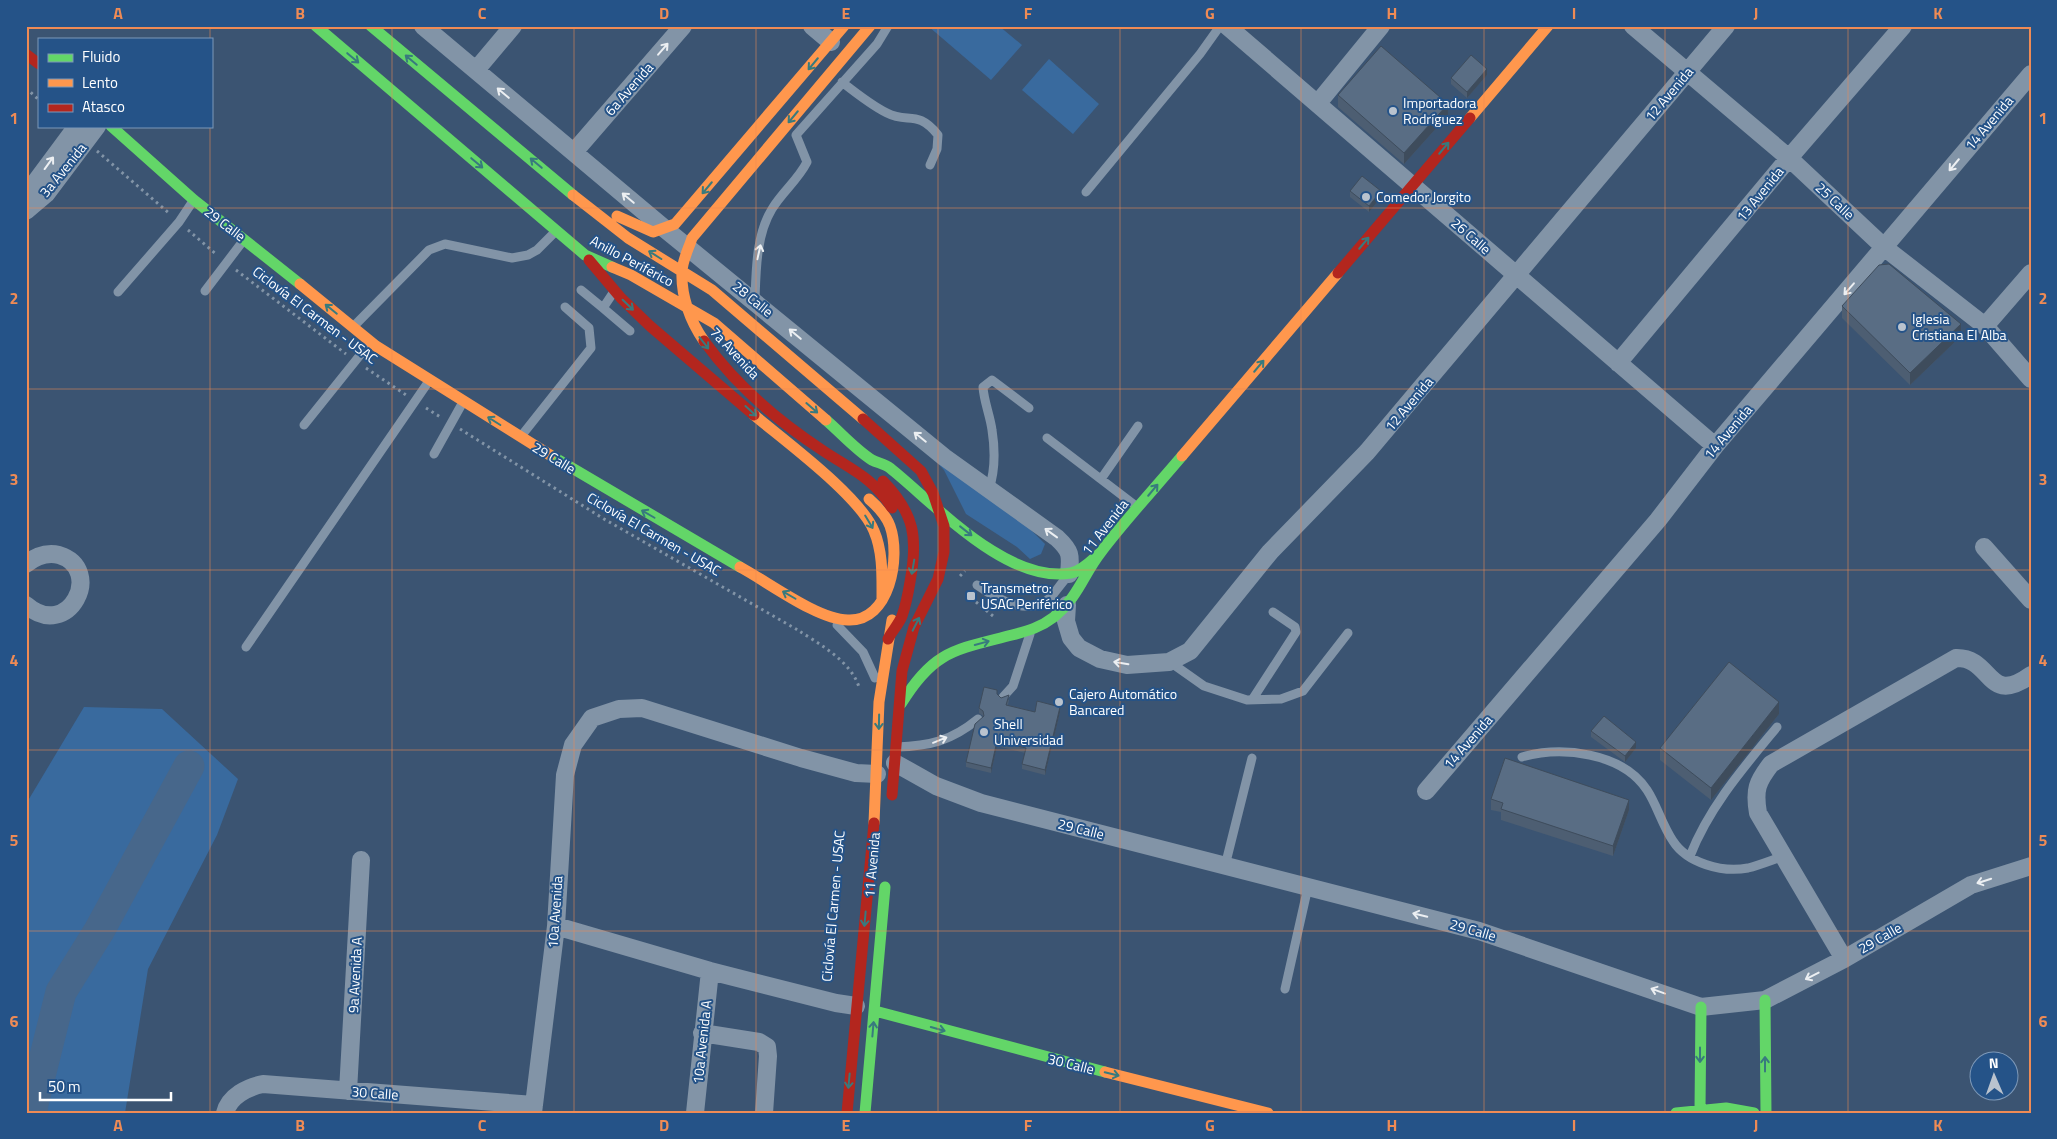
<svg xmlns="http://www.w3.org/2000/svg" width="2057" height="1139" font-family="'Titillium Web',sans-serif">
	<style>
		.green { fill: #396a9e }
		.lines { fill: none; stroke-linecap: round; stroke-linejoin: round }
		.river { stroke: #47678b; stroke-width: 31 }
		.path { stroke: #8294a7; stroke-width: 3; stroke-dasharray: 2.5 4; stroke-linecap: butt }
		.lane { stroke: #8294a7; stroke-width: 9 }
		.street { stroke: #8294a7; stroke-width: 18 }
		.fast { stroke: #63d668; stroke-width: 11 }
		.slow { stroke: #ff974d; stroke-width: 11 }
		.jam { stroke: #b3261e; stroke-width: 11 }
		.wall { fill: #4d5e72 }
		.shaded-wall { fill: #3e4c5c }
		.building { fill: #596d84; stroke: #3e4c5c }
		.oneway { stroke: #eceff2 }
		.oneway2 { stroke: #387a7e }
		.grid { fill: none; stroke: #ef8b55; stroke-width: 1; stroke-opacity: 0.55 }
		.poi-dot { fill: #bac3ce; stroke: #255388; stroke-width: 2 }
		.labels { text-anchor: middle; stroke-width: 4; stroke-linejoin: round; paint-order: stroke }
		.street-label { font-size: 14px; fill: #fff; stroke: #255388 }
		.poi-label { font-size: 14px; fill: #fff; stroke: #255388; text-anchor: start }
		.neatline { fill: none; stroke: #ef8b55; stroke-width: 2 }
		.grid-label { font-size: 16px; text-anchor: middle; font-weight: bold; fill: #ef8b55 }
	</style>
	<rect width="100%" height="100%" fill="#3b5472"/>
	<path class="green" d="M928,26h71l23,19 -31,35z
		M1049,59l50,45 -26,30 -51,-44z
		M927,452l96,70 22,22 -4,10 -11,5 -13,-12 -51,-33 -22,-44z
		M84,707l78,2 76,70 -21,56 -69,134 -23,144h-99v-309z"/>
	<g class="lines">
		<path class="river" d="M32,1113l1,-9 28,-112 38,-61 90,-165"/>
		<path class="path" d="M26,88l13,12
			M97,151l73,63
			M188,230l29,25
			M236,270l110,84
			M366,368l40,27
			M426,408l16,10
			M460,429l144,90 192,110c22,14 55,32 63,58
			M960,576l5,-5
			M976,602l17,14 -2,1"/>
		<path class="lane" d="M842,82c14,11 29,23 45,31 21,11 30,-4 51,22l-1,14 -7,16
			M1086,192l114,-138 20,-28
			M581,290l22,18 10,-15
			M205,291l38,-50
			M118,292l61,-70 14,-21
			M755,300c1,-29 1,-65 17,-91 10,-17 26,-29 35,-47l-11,-27 81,-91 11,-18
			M603,308l27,23
			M353,327l76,-77 16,-6 67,14 16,-3 9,-5 17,-17
			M304,425l65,-81
			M522,435l69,-87 -2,-20 -24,-21
			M1047,438l89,68
			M434,454l29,-52
			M1101,479l37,-53
			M989,489c6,-18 6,-40 3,-59 -2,-15 -8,-28 -9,-43l9,-7 37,28
			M977,585c20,14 52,33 74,12 5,-6 10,-13 15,-19
			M837,625l26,27 12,26
			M246,647l183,-266
			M1170,662l34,24 43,14 34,-1 22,-8 45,-58
			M1003,697l10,-11 17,-52
			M1252,700l44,-68 -1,-5 -22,-15
			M896,747c34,-1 55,-6 82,-28
			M1522,757c39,-11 100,-5 125,33 10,15 15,35 26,51 14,22 49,32 75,27 12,-3 24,-8 36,-12
			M1690,856c19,-49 54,-89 87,-129
			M1225,866l27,-108
			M1285,989l23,-102"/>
		<path class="street" d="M423,26l242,203 279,228 113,81c14,13 14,17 12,36
			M812,26l19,16
			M1227,26l488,420
			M1633,26l156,132 96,90 100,78 46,53
			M476,70l37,-44
			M1318,103l63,-77
			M574,152l109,-126
			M26,202l5,-14 46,-62
			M26,211l20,-17 51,-68
			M1985,326l46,-53
			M1618,363l171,-205 114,-132
			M1984,547l47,53
			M26,564c10,-8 20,-12 33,-9 46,14 10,87 -33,50
			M1067,605l-1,16 5,17 8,10 21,11 27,6 42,-3 21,-11 80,-99 97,-100 359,-426
			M895,763l41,23 45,17 498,128 222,76 64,-7 79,-41 127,-74 60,-19
			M1426,791l232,-271 57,-74 316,-372
			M556,926l154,45 126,32 20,3
			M1844,959l-86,-146c-4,-23 -1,-31 13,-49l185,-106c37,-1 30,49 75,17
			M702,1033l57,9 8,5 1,9 -4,57
			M348,1091l13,-231
			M225,1113c4,-17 23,-26 38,-29l271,21
			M533,1113l23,-187 9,-151 8,-30 19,-27 27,-9 23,-1 159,50 55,15 21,1
			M695,1113l15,-142"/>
		<path class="fast" d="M316,26l269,229 27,12
			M371,26l202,169
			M111,126l83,74 106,84
			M826,420c15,13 30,30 46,40 6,3 13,4 18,8 45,36 117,116 181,105 11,-2 20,-12 28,-19
			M550,455l190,112
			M901,704c33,-54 54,-54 111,-69 16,-4 29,-8 42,-18 25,-21 29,-42 47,-65 25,-33 54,-64 81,-96
			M1765,1000l1,113
			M875,1011l230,61
			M1700,1110l1,-103
			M865,1113l20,-226
			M1676,1113l50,-5 28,5"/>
		<path class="slow" d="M1470,118l78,-92
			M573,195l55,43 84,52 151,129
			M617,216l36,16 22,-8 169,-198
			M612,267l19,8 83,48 112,97
			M300,284l76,62 174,109
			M704,341c-14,-20 -23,-45 -22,-69 0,-11 7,-24 10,-34l178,-212
			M754,415c31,26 106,81 120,116 9,21 8,45 8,68
			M1182,456l156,-183
			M740,567c28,15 78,53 108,53 42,2 53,-63 42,-94 -4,-11 -13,-20 -21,-27
			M874,823l5,-121 13,-82
			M1105,1072l163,41"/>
		<path class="jam" d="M26,54l13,10
			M589,260l32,38 29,28 104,89
			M1338,273l132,-155
			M704,341c31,43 74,80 118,109 28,19 51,27 70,58
			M863,419l58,52 12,22 11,33v26l-6,27 -24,48 -12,44 -10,124
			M883,481c32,33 35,57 27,101 -2,12 -4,23 -8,34 -3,8 -10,15 -14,23
			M847,1113l27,-290"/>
	</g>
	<path class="wall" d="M1487,75l-20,23 -16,-14v-6z
		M1338,95l110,20 -44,49 -66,-57z
		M1350,191l31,6 -12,15 -19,-15z
		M1842,306l119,30 -51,49 -68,-67z
		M997,694l4,4 8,2 -1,5 27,7h25l-15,63 -23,-6v-5l3,-11 -28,-7 -6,27 -25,-6v-5l17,-46 -4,-3v-5z
		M1779,714l-68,86 -51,-40v-12z
		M1591,731l45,17 -11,14 -34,-25z
		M1491,799l138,11 -16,46 -112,-36v-8l-10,-2z"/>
	<path class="shaded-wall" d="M1487,69v6l-20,23v-6z
		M1448,104v11l-44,49v-11z
		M1381,191v6l-12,15v-6z
		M1961,324v12l-51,49v-12z
		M1779,702v12l-68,86v-12z
		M1060,707v5l-15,63v-5z
		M997,741v5l-6,27v-5z
		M1636,742v6l-11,14v-6z
		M1629,800v10l-16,46v-10z"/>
	<path class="building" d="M1381,46l67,58 -44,49 -66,-58z
		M1471,55l16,14 -20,23 -16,-14z
		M1362,176l19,15 -12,15 -19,-15z
		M1889,264l72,60 -51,49 -68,-67 37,-41z
		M1729,662l50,40 -68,86 -51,-40z
		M984,687l13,3v4l4,4 8,-3 -3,10 29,7 2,-11 23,6 -15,63 -23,-6 4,-16 -29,-7 -6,27 -25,-6 9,-38 9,-8 -1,-5 -4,-3z
		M1604,716l32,26 -11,14 -34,-25z
		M1505,758l124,42 -16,46 -112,-37 2,-6 -12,-4z"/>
	<defs><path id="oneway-shaft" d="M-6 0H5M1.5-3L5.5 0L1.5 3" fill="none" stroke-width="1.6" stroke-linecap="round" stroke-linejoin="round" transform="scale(1.25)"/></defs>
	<g class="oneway">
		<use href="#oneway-shaft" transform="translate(663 49) rotate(-49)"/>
		<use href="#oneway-shaft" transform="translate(503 93) rotate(-140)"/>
		<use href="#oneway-shaft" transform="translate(49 163) rotate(-54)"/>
		<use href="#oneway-shaft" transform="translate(1954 165) rotate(130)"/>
		<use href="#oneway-shaft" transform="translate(628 198) rotate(-140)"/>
		<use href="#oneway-shaft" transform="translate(759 252) rotate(-77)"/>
		<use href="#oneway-shaft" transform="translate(1849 289) rotate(131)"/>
		<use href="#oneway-shaft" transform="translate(795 334) rotate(-140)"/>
		<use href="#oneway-shaft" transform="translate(920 437) rotate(-141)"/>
		<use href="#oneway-shaft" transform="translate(1051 533) rotate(-144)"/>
		<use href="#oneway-shaft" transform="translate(1121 663) rotate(-171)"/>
		<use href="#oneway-shaft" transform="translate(940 740) rotate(-22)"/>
		<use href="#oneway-shaft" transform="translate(1984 881) rotate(162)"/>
		<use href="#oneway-shaft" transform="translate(1420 915) rotate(-166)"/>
		<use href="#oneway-shaft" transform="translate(1812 976) rotate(153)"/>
		<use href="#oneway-shaft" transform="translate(1658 991) rotate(-160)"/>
	</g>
	<g class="oneway2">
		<use href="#oneway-shaft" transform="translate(353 58) rotate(40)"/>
		<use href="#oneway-shaft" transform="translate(411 60) rotate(-140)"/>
		<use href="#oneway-shaft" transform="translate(813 64) rotate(130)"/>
		<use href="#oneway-shaft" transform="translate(793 117) rotate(130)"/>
		<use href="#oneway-shaft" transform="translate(1444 148) rotate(-50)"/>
		<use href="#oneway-shaft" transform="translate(477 163) rotate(40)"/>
		<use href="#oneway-shaft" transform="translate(536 163) rotate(-140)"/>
		<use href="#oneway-shaft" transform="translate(707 188) rotate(130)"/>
		<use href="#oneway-shaft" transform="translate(1364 243) rotate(-50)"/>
		<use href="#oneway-shaft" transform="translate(655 255) rotate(-148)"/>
		<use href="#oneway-shaft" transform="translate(628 305) rotate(44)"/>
		<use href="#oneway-shaft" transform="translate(331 309) rotate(-141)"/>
		<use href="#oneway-shaft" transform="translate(704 343) rotate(52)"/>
		<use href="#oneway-shaft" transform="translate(1259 366) rotate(-50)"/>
		<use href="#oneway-shaft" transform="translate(812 408) rotate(41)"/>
		<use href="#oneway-shaft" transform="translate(751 411) rotate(42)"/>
		<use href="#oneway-shaft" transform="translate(494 421) rotate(-148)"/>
		<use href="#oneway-shaft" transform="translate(1153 490) rotate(-50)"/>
		<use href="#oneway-shaft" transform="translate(648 514) rotate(-150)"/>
		<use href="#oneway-shaft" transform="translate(869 522) rotate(59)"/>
		<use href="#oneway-shaft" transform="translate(966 531) rotate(38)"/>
		<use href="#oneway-shaft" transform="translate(913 567) rotate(100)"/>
		<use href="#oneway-shaft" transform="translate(789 595) rotate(-150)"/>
		<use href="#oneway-shaft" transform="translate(916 624) rotate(-63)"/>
		<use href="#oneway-shaft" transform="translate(982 643) rotate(-15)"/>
		<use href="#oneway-shaft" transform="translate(879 722) rotate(91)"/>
		<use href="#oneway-shaft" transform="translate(865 919) rotate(95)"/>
		<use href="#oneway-shaft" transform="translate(873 1029) rotate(-85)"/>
		<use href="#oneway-shaft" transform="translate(938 1029) rotate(16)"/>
		<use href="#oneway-shaft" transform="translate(1700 1055) rotate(90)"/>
		<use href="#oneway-shaft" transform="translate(1765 1064) rotate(-90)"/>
		<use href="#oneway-shaft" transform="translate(1112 1074) rotate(14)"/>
		<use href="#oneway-shaft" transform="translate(849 1081) rotate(95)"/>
	</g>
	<path class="grid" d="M210,26v13M392,26v1087M574,26v1087M756,26v1087M938,26v1087M1120,26v1087M1301,26v1087M1484,26v1087M1665,26v1087M1848,26v1087M210,126v987M26,208h2005M26,389h2005M26,570h2005M26,750h2005M26,931h2005"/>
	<g class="poi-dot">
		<circle cx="1393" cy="111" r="5"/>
		<circle cx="1366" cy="197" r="5"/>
		<circle cx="1902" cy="327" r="5"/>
		<rect x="966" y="591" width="10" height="10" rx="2.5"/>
		<circle cx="1059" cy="702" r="5"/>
		<circle cx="984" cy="732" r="5"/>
	</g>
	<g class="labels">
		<g class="street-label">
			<text transform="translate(629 89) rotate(-49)" y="5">6a Avenida</text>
			<text transform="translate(1669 94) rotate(-50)" y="5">12 Avenida</text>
			<text transform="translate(1989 123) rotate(-50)" y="5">14 Avenida</text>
			<text transform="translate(63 170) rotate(-51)" y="5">3a Avenida</text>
			<text transform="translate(1760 194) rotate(-51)" y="5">13 Avenida</text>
			<text transform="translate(1835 201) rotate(43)" y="5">25 Calle</text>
			<text transform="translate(225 224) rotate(37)" y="5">29 Calle</text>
			<text transform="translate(1471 236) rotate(41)" y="5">26 Calle</text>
			<text transform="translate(632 261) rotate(28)" y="5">Anillo Periférico</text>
			<text transform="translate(753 299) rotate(39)" y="5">28 Calle</text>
			<text transform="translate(315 315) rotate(37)" y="5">Ciclovía El Carmen - USAC</text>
			<text transform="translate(735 353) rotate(47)" y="5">7a Avenida</text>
			<text transform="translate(1409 404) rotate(-50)" y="5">12 Avenida</text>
			<text transform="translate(1728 432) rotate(-50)" y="5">14 Avenida</text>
			<text transform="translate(554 458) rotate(31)" y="5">29 Calle</text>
			<text transform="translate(1105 527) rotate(-52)" y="5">11 Avenida</text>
			<text transform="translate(654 534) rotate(30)" y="5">Ciclovía El Carmen - USAC</text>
			<text transform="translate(1468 742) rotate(-49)" y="5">14 Avenida</text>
			<text transform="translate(1081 829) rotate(14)" y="5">29 Calle</text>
			<text transform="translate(872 865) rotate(-85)" y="5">11 Avenida</text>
			<text transform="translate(833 906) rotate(-85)" y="5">Ciclovía El Carmen - USAC</text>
			<text transform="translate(555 912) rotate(-86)" y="5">10a Avenida</text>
			<text transform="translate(1473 930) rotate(16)" y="5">29 Calle</text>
			<text transform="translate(1880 938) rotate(-30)" y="5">29 Calle</text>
			<text transform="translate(355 975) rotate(-87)" y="5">9a Avenida A</text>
			<text transform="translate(702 1042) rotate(-84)" y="5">10a Avenida A</text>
			<text transform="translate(1071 1064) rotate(14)" y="5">30 Calle</text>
			<text transform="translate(375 1093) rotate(4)" y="5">30 Calle</text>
		</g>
		<g class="poi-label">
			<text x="1403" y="108">Importadora<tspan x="1403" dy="16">Rodríguez</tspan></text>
			<text x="1376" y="202">Comedor Jorgito</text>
			<text x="1912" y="324">Iglesia<tspan x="1912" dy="16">Cristiana El Alba</tspan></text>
			<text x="981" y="593">Transmetro:<tspan x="981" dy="16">USAC Periférico</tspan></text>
			<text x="1069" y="699">Cajero Automático<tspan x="1069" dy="16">Bancared</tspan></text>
			<text x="994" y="729">Shell<tspan x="994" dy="16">Universidad</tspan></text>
		</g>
	</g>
	<rect width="2057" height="1139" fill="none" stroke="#255388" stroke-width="55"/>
	<rect x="38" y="38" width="175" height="90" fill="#255388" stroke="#7c98b8"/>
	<rect x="48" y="54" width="25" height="8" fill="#63d668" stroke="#7c98b8"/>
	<text x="82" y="62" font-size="15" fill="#ffffff">Fluido</text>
	<rect x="48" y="79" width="25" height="8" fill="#ff974d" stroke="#7c98b8"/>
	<text x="82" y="88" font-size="15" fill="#ffffff">Lento</text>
	<rect x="48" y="104" width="25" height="8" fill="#b3261e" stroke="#7c98b8"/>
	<text x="82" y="112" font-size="15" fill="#ffffff">Atasco</text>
	<g transform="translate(1994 1076) rotate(358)"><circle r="24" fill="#255388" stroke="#7c98b8"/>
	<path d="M0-4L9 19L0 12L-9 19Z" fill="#bac3ce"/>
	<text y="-8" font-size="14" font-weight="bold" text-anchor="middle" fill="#ffffff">N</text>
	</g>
	<path d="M40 1092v8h131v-8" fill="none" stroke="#ffffff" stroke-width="2.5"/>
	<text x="48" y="1092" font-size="15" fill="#ffffff" stroke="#255388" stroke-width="4" paint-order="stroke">50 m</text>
	<rect x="28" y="28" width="2002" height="1084" class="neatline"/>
	<g class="grid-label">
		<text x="118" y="19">A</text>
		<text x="300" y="19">B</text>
		<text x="482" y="19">C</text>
		<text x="664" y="19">D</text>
		<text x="846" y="19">E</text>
		<text x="1028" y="19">F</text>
		<text x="1210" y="19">G</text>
		<text x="1392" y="19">H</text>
		<text x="1574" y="19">I</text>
		<text x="1756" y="19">J</text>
		<text x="1938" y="19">K</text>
		<text x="14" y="124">1</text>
		<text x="2043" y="124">1</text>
		<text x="14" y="304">2</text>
		<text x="2043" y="304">2</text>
		<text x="14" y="485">3</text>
		<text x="2043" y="485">3</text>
		<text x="14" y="666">4</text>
		<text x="2043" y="666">4</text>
		<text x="14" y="846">5</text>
		<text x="2043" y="846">5</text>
		<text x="14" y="1027">6</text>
		<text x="2043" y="1027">6</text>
		<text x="118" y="1131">A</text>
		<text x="300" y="1131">B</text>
		<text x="482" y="1131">C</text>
		<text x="664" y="1131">D</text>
		<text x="846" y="1131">E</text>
		<text x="1028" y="1131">F</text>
		<text x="1210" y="1131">G</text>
		<text x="1392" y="1131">H</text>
		<text x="1574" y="1131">I</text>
		<text x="1756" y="1131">J</text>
		<text x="1938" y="1131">K</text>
	</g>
</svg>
